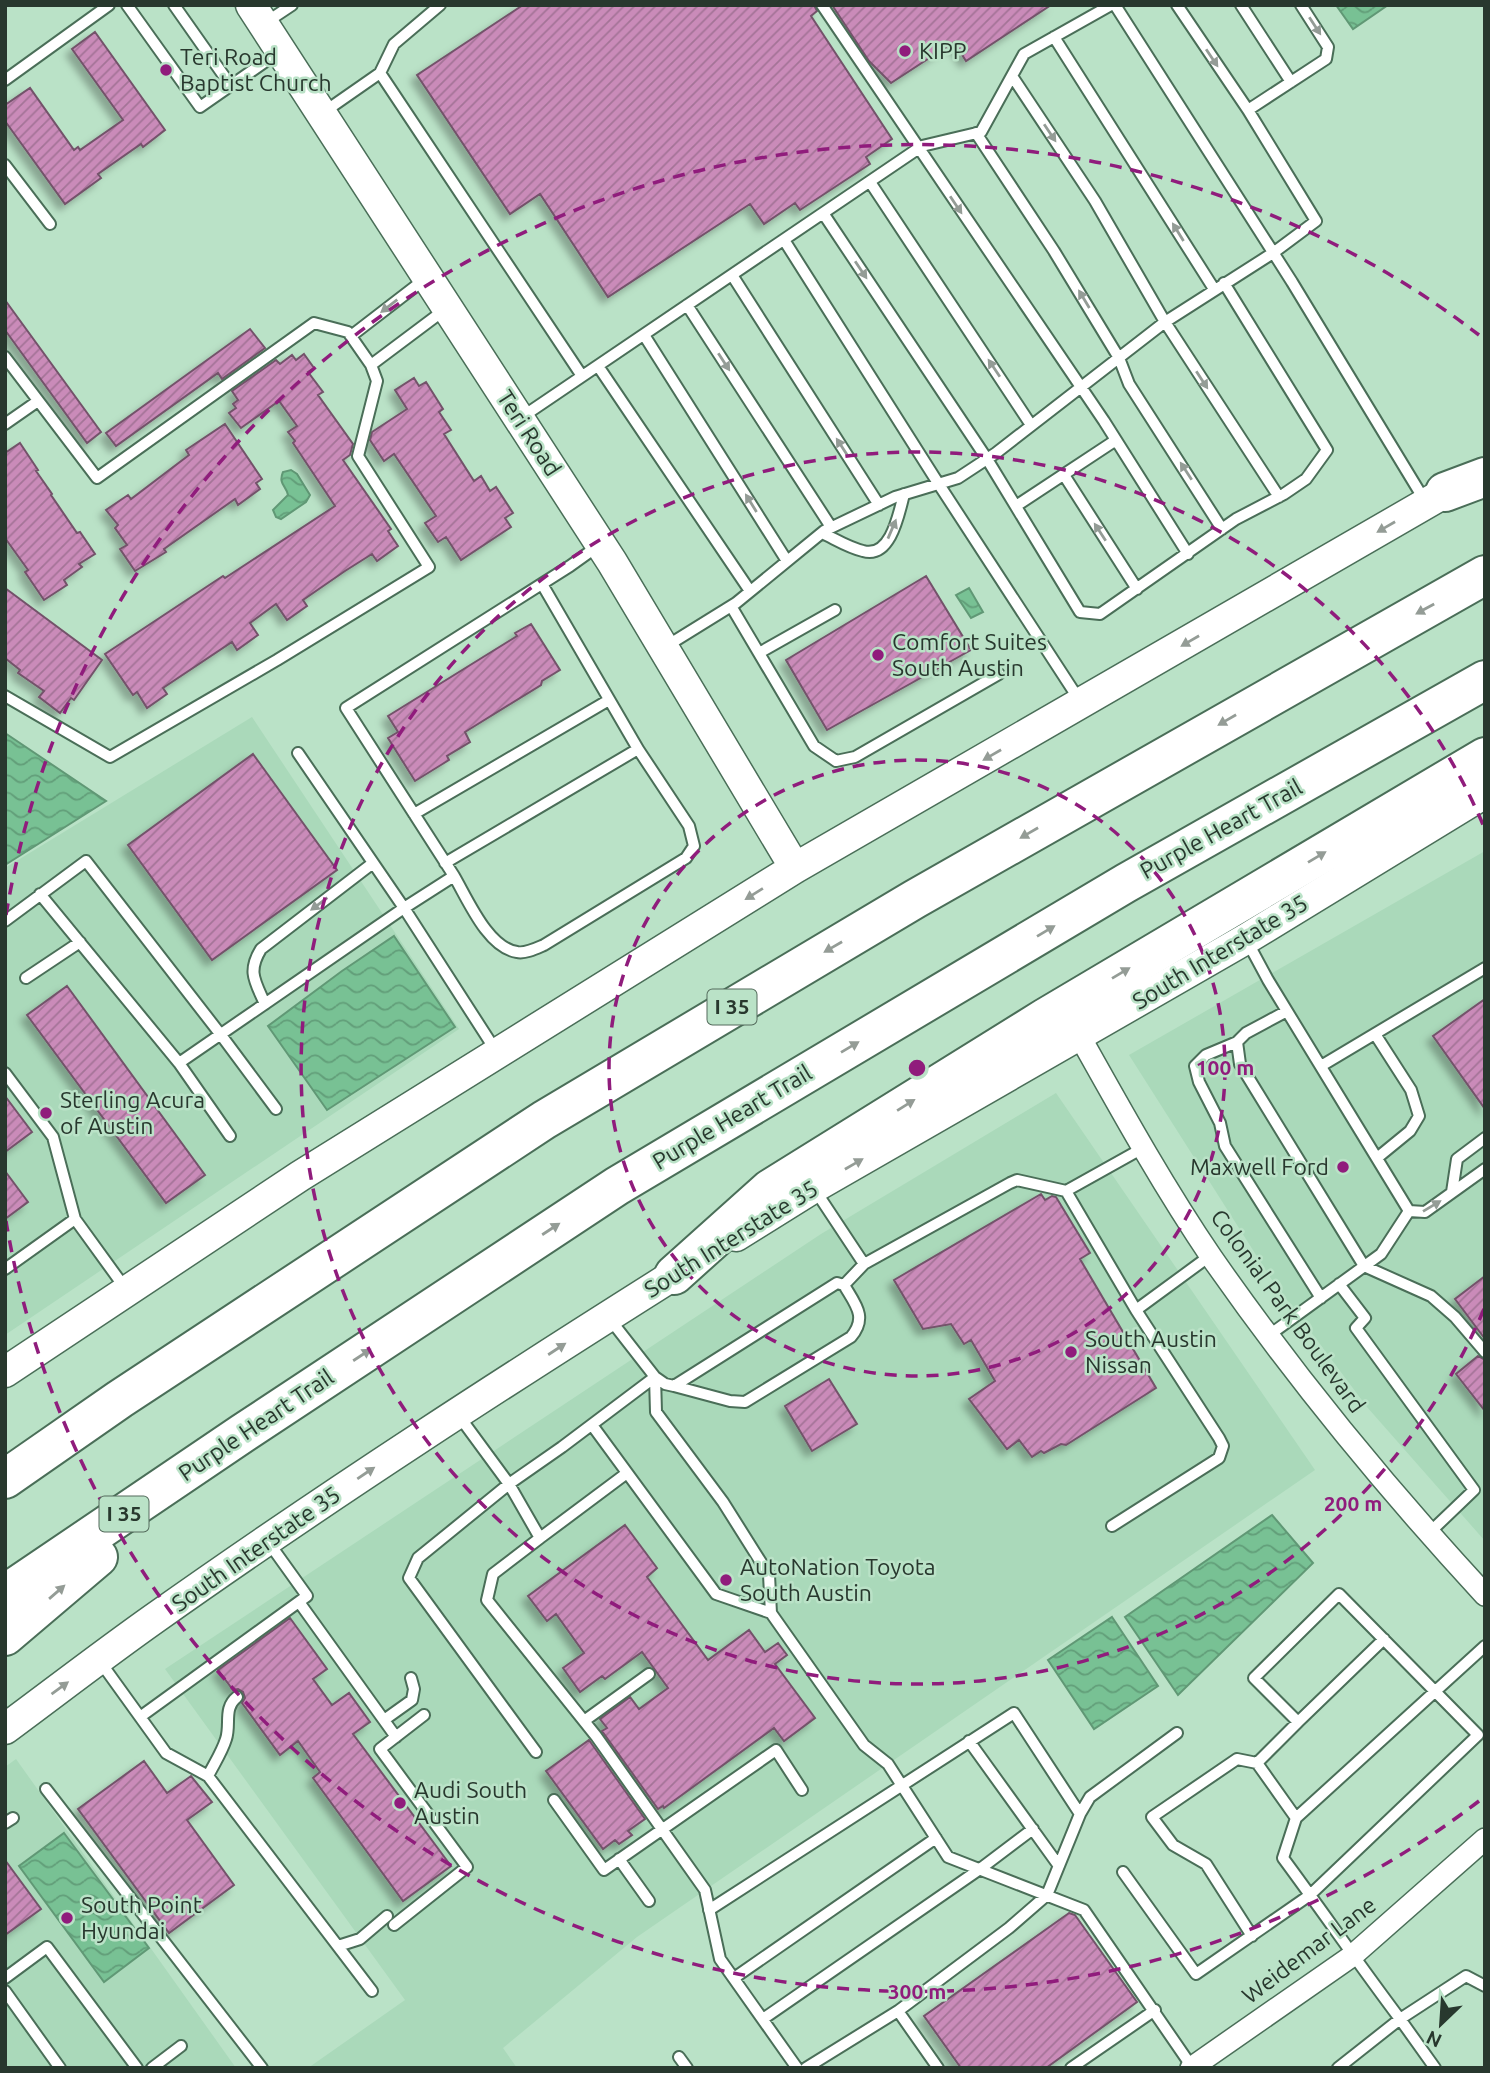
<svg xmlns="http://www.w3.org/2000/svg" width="1490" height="2073" font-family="Ubuntu,sans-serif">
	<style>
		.built { fill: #aad9ba }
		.water { fill: url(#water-waves); stroke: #609875; stroke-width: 2 }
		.building { fill: url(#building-hatch); stroke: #73526a; stroke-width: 2; filter: url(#shadow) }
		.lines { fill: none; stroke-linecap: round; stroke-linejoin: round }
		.lane-casing { stroke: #4a6e58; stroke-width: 14 }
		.street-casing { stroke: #4a6e58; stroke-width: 24 }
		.secondary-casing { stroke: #4a6e58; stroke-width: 33 }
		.highway-casing { stroke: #4a6e58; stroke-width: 42 }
		.lane { stroke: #fff; stroke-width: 10 }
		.street { stroke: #fff; stroke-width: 21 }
		.secondary { stroke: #fff; stroke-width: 30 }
		.highway { stroke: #fff; stroke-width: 38 }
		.oneway { fill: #949c96 }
		.ring { fill: none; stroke: #901c7c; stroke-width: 3.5; stroke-dasharray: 12 9 }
		.poi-dot { fill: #901c7c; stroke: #bae2c7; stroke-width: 2.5 }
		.labels { text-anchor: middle; stroke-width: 5; stroke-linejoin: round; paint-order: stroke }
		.shield { fill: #bae2c7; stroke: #546b5c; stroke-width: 2 }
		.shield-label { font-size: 21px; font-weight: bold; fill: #28382e }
		.poi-label { font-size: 23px; fill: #28382e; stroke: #bae2c7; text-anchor: start }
		.street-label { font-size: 23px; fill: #28382e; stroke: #bae2c7 }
		.centre { fill: #901c7c; stroke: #bae2c7; stroke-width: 3.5 }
		.ring-label { font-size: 21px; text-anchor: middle; font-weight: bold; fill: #901c7c; stroke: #bae2c7; stroke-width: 5; stroke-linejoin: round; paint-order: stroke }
	</style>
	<defs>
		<pattern id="water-waves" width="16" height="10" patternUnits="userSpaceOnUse" patternTransform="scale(1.75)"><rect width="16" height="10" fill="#78c194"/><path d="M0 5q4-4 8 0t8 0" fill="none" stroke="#629e79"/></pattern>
		<pattern id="building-hatch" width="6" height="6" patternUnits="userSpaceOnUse" patternTransform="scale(1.75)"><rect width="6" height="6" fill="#ca8bb9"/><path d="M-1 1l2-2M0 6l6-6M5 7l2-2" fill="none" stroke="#a47397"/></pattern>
		<filter id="shadow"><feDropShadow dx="-6" dy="6" stdDeviation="3.5" flood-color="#0004"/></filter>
	</defs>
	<rect width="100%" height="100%" fill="#bae2c7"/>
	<path class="built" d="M252,717l207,312 -454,306v-467z
		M1485,851v690l-118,-134 -95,-127 -143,-225z
		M1056,1093l259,377 -678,467 -134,111 14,20h-209l97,-68 -240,-331 656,-435z
		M16,1759l220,309h-231v-301z"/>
	<path class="water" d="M1336,5h52l-35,24z
		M291,470l6,4 13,21 -4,7 -25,17 -5,-2 -3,-7 15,-15c-2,-10 -10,-11 -5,-23z
		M969,588l14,24 -12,6 -15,-23z
		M5,733l101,68 -101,64z
		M394,936l61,91 -128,83 -59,-84 74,-55z
		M1272,1515l41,48 -135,132 -53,-78z
		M1112,1617l46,69 -64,43 -46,-69z
		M64,1833l85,115 -45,34 -85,-116z"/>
	<path class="building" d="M523,5h291l3,6 -6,5 81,123 -26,18 4,7 -70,46 -5,-7 -31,21 -14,-20 -142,93 -68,-103 -30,20 -93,-139z
		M832,5h219l-85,56 -12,-19 -63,41 -22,-22z
		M95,32l70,98 -22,17 -2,-3 -43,30 3,4 -36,26 -60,-83v-16l25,-17 44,62 4,-3 2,3 43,-30 -51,-71z
		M5,300l96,132 -14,11 -82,-113z
		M250,329l15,19 -43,31 -4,-6 -102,73 -10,-13z
		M304,354l10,14 -6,4 15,20 -5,3 35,49 -3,11 -7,5 48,69 -3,2 10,15 -21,15 -5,-7 -27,17 -42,29 4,6 -20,14 -11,-16 -26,19 8,12 -21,15 -5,-8 -69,46 4,6 -20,14 -10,-16 -4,3 -28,-41 118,-78 2,2 110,-72 -42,-63 2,-2 -7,-9 9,-6 -18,-25 -38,27 -12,-15 7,-5 -3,-4 5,-4 -6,-9 44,-31 4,4 12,-9 4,5z
		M414,378l5,8 7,-4 17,27 -4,3 12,18 -7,4 30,47 7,-5 9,15 6,-4 17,26 -8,5 6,9 -50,33 -15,-23 -8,5 -13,-19 11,-7 -42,-62 -10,7 -14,-21 2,-8 35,-23 -12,-19z
		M225,424l37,55 -6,4 4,6 -22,16 -3,-6 -71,50 2,3 -31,19 -15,-22 7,-4 -12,-17 3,-3 -12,-15 22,-15 3,4 58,-44 -3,-5z
		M20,443l18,27 -2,1 16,23 -1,1 26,38 3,-1 15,22 -16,10 3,3 -18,13 3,5 -23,15 -19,-28 3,-2 -23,-32v-85z
		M926,576l45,74 -144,80 -41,-70z
		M5,588l97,72 -28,40 -3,-2 -11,15 -21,-16 5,-6 -26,-18 2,-3 -15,-12z
		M531,624l29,46 -18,11 -1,4 -76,47 5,10 -23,14 2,4 -34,21 -27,-43 10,-6 -10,-16 129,-80 -2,-3z
		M253,754l84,116 -125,90 -84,-115z
		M67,986l138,189 -39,28 -139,-188z
		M1485,999v110l-52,-73z
		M5,1096l27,36 -27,20z
		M5,1171l23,31 -23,17z
		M1041,1194l4,6 7,-4 4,1 34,56 -10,6 76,129 -90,57 -5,-1 -17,9 -3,-2 -9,6 -13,-17 -12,9 -38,-50 26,-18 -24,-41 -7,4 -13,-20 -28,5 -29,-49z
		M1485,1276v63l-30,-40z
		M1478,1356l7,4v51l-29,-37z
		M829,1379l28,45 -45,27 -27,-45z
		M625,1525l32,43 -10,9 61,83 41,-30 16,22 13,-9 9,12 -12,9 40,54 -31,23 -10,-13 -110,80 -1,-2 -5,3 -56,-78 5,-3 -7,-9 30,-22 9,12 29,-21 -26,-36 -37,27 -3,-3 -22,16 -17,-24 21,-15 -28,-39 -9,7 -19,-25z
		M290,1618l37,51 -14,10 19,26 17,-12 21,29 -17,12 98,132 -48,35 -90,-123 7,-6 -22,-31 -18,14 -38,-52 3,-5 -2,-6 -5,-3 -5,1 -15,-20z
		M589,1740l56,79 -17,12 4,4 -13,9 -4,-4 -12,9 -57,-78z
		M144,1761l23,32 24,-17 21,26 -25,18 47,65 -65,48 -91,-124z
		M5,1860l36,49 -36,26z
		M1069,1913l6,2 62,87 -91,66h-85l-37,-52z"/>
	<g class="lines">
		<defs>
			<path id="lane" d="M127,5l73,102 79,-55
				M174,5l57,81
				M822,5l282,416 84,133
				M1115,5l177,277 133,219
				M1177,5l71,105
				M1241,5l50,77
				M265,23l27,-18
				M1054,37l160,252
				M380,73l14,-29 46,-39
				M1012,76l83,125 70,121 114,175
				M5,80l104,-75
				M324,112l56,-39 202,303
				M976,133l78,118 65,107 10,26 93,145
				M5,165l45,59
				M870,182l161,243
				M823,213l164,246 93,153 20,2 136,-95 48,-25 22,-15 21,-29 -103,-167
				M784,240l154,243 142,218
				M732,275l147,230
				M687,305l144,222
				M644,335l143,226
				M351,336l74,-57
				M5,357l92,121 217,-155 34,9 23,33 6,16 -19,75 71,111 -152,93 -167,97 -105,-61
				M371,365l76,-57
				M598,366l152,225
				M522,417l400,-271 59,-14 43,-78 87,-49
				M5,424l33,-23
				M1064,475l73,114
				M1016,506l100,-66
				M822,533c13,6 27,15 41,18 28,8 36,-38 41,-57
				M731,606l83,140 22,15 19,-4 144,-83
				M665,647l71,-44 88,-72 71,-34 63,-19 38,-25 169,-131 108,-69 43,-32 -68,-111 78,-51 2,-12 -27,-42
				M759,653l76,-43
				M298,753l106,155 50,-32 -108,-168 224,-142 28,-20
				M414,814l195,-114
				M445,863l193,-114 -96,-165
				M454,876c14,24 34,72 63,76 8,2 20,-4 27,-7l142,-87 8,-12 -5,-20 -51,-77
				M40,894l139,169 51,73
				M5,921l81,-60 135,174 55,74
				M1247,941l21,39 141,231 -28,43 -113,82
				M26,978l54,-36
				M265,1004c-10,-23 -18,-32 -4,-55l112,-86
				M1287,1011l-41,22 -9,9 3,22 124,202 67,30 24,21 30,35
				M1375,1034l36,56 8,26 -9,15 -33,27
				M1237,1042l-31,13 -11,11 4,16 21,41 5,23 96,152
				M179,1063l225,-155 92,143
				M1321,1066l164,-98
				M5,1073l48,64 22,82 50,69
				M815,1190l49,74 146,-81 7,-3 49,11 77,-43
				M1066,1191l70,119
				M1452,1192l5,-33 28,-21
				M1409,1211l16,1 60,-43
				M5,1269l70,-50
				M1339,1284l26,34 -9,10 118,162 -46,44
				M844,1285l20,-21
				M609,1318l46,59 10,7 9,2 163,-103 7,2c11,19 24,32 7,52l-106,65 -15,-1 -56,-15
				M655,1377l1,35 67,90 46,73 2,38 93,132 24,19 60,93 136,53 108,157
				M459,1416l50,68 31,54 -47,36 -6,26 109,136 109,154 15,69 77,109
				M592,1425l124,169 55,19
				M1112,1526l107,-68 4,-12 -4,-8 -83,-128 75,-55
				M540,1538l87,-65
				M299,1602l97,135
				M1485,1646l-189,172 -13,40c40,54 77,108 117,161l66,-43 19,10
				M99,1660l67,93 42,23 164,215
				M140,1717l167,-121 -38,-53
				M384,1720l28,-20 2,-11 -3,-11
				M584,1721l65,-47
				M1298,1722l86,-83
				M969,1741l90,125
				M536,1752l-127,-174 9,-20 91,-74 53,-37 93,-70
				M208,1776c6,-12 14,-24 18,-37 5,-15 -3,-31 11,-42
				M46,1789l216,279
				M554,1800l50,70 172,-120 26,40
				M1080,1814l10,-17 87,-64
				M5,1823l8,-5
				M619,1859l30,42
				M1123,1872l73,102 114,-79 168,-160 -139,-141 -85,84 44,44 -41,41 39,55
				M709,1910l305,-197 66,101 -33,81 -38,33 -111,83
				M394,1925l73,-58 -87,-118 44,-34
				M1252,1936l-46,-72 -33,-19 -21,-28 85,-58 20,4
				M338,1946l22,-7 27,-23
				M5,1978l42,-31 90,121
				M734,1978l202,-140
				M5,1991l55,77
				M763,2019l217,-150 53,-40
				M679,2057l8,11
				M152,2068l29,-22
				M806,2068l92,-57 40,57
				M1071,2068l84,-58
				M1338,2068l62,-49 35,49"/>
			<path id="street" d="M1079,1035c42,75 84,151 133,223 83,119 175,231 273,337
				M1191,2068l161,-112 133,-117"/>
			<path id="secondary" d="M251,5l361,557 183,306
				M736,1236l77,-48 433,-249 239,-146
				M5,1372l295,-196 495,-308 670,-387
				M5,1729c50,-37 99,-75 150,-111 175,-124 355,-240 536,-354"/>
			<path id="highway" d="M1445,492l40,-15
				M674,1275l96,-86 275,-171 440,-261
				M5,1479l115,-80 424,-279 371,-221 570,-324
				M5,1594l238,-161 374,-247 509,-303 359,-203
				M5,1636l93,-79"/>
		</defs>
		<use href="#lane" class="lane-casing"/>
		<use href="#street" class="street-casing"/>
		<use href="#secondary" class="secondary-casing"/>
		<use href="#highway" class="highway-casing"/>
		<use href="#lane" class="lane"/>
		<use href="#street" class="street"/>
		<use href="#secondary" class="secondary"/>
		<use href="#highway" class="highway"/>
	</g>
	<defs><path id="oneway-solid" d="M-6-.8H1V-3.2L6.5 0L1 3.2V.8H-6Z" transform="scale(1.75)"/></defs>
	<g class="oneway">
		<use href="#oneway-solid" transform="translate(1315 26) rotate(57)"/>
		<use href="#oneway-solid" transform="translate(1212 58) rotate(56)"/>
		<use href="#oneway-solid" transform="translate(1050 133) rotate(56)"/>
		<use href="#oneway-solid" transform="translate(956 205) rotate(56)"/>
		<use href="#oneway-solid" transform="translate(1178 232) rotate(-122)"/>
		<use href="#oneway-solid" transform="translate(861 270) rotate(56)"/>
		<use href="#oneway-solid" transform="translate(1084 299) rotate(-121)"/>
		<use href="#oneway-solid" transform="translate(389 306) rotate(142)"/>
		<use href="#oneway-solid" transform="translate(724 362) rotate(57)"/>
		<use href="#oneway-solid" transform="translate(994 368) rotate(-124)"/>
		<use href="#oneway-solid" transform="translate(1202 380) rotate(57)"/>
		<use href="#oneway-solid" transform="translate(842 447) rotate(-123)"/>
		<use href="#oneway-solid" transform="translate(1186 471) rotate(-123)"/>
		<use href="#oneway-solid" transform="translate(751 503) rotate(-122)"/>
		<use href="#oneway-solid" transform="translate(1386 527) rotate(150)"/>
		<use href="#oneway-solid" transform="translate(892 529) rotate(-67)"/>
		<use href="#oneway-solid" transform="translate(1100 532) rotate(-123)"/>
		<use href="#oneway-solid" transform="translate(1425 609) rotate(151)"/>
		<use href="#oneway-solid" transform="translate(1190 641) rotate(150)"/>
		<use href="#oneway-solid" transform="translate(1227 720) rotate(150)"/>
		<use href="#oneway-solid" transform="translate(992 755) rotate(150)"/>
		<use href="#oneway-solid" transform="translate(1029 833) rotate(150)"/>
		<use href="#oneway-solid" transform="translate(1317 857) rotate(-31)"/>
		<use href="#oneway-solid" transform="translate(754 894) rotate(148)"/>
		<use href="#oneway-solid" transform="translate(319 904) rotate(143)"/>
		<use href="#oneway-solid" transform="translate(1046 931) rotate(-31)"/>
		<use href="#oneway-solid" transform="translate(833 947) rotate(150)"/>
		<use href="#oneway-solid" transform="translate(1121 973) rotate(-31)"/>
		<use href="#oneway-solid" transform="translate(850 1047) rotate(-31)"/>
		<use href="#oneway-solid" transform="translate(906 1105) rotate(-32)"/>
		<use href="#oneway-solid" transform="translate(854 1164) rotate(-30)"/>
		<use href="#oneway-solid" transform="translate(1432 1206) rotate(-31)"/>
		<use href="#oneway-solid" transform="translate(551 1229) rotate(-33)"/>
		<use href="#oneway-solid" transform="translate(557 1349) rotate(-33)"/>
		<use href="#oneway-solid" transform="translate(362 1355) rotate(-33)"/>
		<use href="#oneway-solid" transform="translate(366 1473) rotate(-34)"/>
		<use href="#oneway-solid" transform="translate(57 1592) rotate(-41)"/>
		<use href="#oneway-solid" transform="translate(60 1688) rotate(-36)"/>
	</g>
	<g class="ring">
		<circle cx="917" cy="1068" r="308"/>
		<path d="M1484 1309A616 616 0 1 1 1484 827"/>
		<path d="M1479 1801A924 924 0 0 1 6 1221M6 915A924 924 0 0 1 1479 335"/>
	</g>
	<g class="poi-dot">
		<circle cx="905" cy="51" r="7"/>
		<circle cx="166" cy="70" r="7"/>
		<circle cx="878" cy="655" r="7"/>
		<circle cx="46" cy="1113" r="7"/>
		<circle cx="1343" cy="1167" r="7"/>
		<circle cx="1071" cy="1352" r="7"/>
		<circle cx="726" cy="1580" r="7"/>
		<circle cx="400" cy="1803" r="7"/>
		<circle cx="67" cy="1918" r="7"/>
	</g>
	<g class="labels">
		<g class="shield">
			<rect x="707.5" y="989.5" width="49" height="35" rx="5"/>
			<rect x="99.5" y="1496.5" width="49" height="35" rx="5"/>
		</g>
		<g class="shield-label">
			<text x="732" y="1014">I 35</text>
			<text x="124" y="1521">I 35</text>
		</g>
		<g class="poi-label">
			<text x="919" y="59">KIPP</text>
			<text x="180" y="65">Teri Road<tspan x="180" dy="26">Baptist Church</tspan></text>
			<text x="892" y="650">Comfort Suites<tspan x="892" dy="26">South Austin</tspan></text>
			<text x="60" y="1108">Sterling Acura<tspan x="60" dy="26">of Austin</tspan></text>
			<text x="1329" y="1175" text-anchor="end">Maxwell Ford</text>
			<text x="1085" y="1347">South Austin<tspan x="1085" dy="26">Nissan</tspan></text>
			<text x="740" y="1575">AutoNation Toyota<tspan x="740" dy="26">South Austin</tspan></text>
			<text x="414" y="1798">Audi South<tspan x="414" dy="26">Austin</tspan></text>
			<text x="81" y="1913">South Point<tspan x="81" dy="26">Hyundai</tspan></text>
		</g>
		<g class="street-label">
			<text transform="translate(529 433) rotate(57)" y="8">Teri Road</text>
			<text transform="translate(1221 829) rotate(-29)" y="8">Purple Heart Trail</text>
			<text transform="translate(1220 952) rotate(-31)" y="8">South Interstate 35</text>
			<text transform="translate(732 1117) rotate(-31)" y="8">Purple Heart Trail</text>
			<text transform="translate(731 1239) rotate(-32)" y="8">South Interstate 35</text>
			<text transform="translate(1288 1311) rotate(54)" y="8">Colonial Park Boulevard</text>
			<text transform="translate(256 1425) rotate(-34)" y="8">Purple Heart Trail</text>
			<text transform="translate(256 1549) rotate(-35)" y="8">South Interstate 35</text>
			<text transform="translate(1309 1950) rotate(-37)" y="8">Weidemar Lane</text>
		</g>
	</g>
	<circle cx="917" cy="1068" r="10" class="centre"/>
	<g class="ring-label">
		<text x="1225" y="1075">100 m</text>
		<text x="1353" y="1511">200 m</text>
		<text x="917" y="1999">300 m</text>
	</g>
	<rect width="1490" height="2073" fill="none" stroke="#28382e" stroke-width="14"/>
	<g transform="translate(1441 2024) rotate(205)" stroke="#bae2c7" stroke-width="5" paint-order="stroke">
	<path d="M0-5L12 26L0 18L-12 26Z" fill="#28382e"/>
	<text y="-10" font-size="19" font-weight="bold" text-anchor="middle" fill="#28382e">N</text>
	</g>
</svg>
